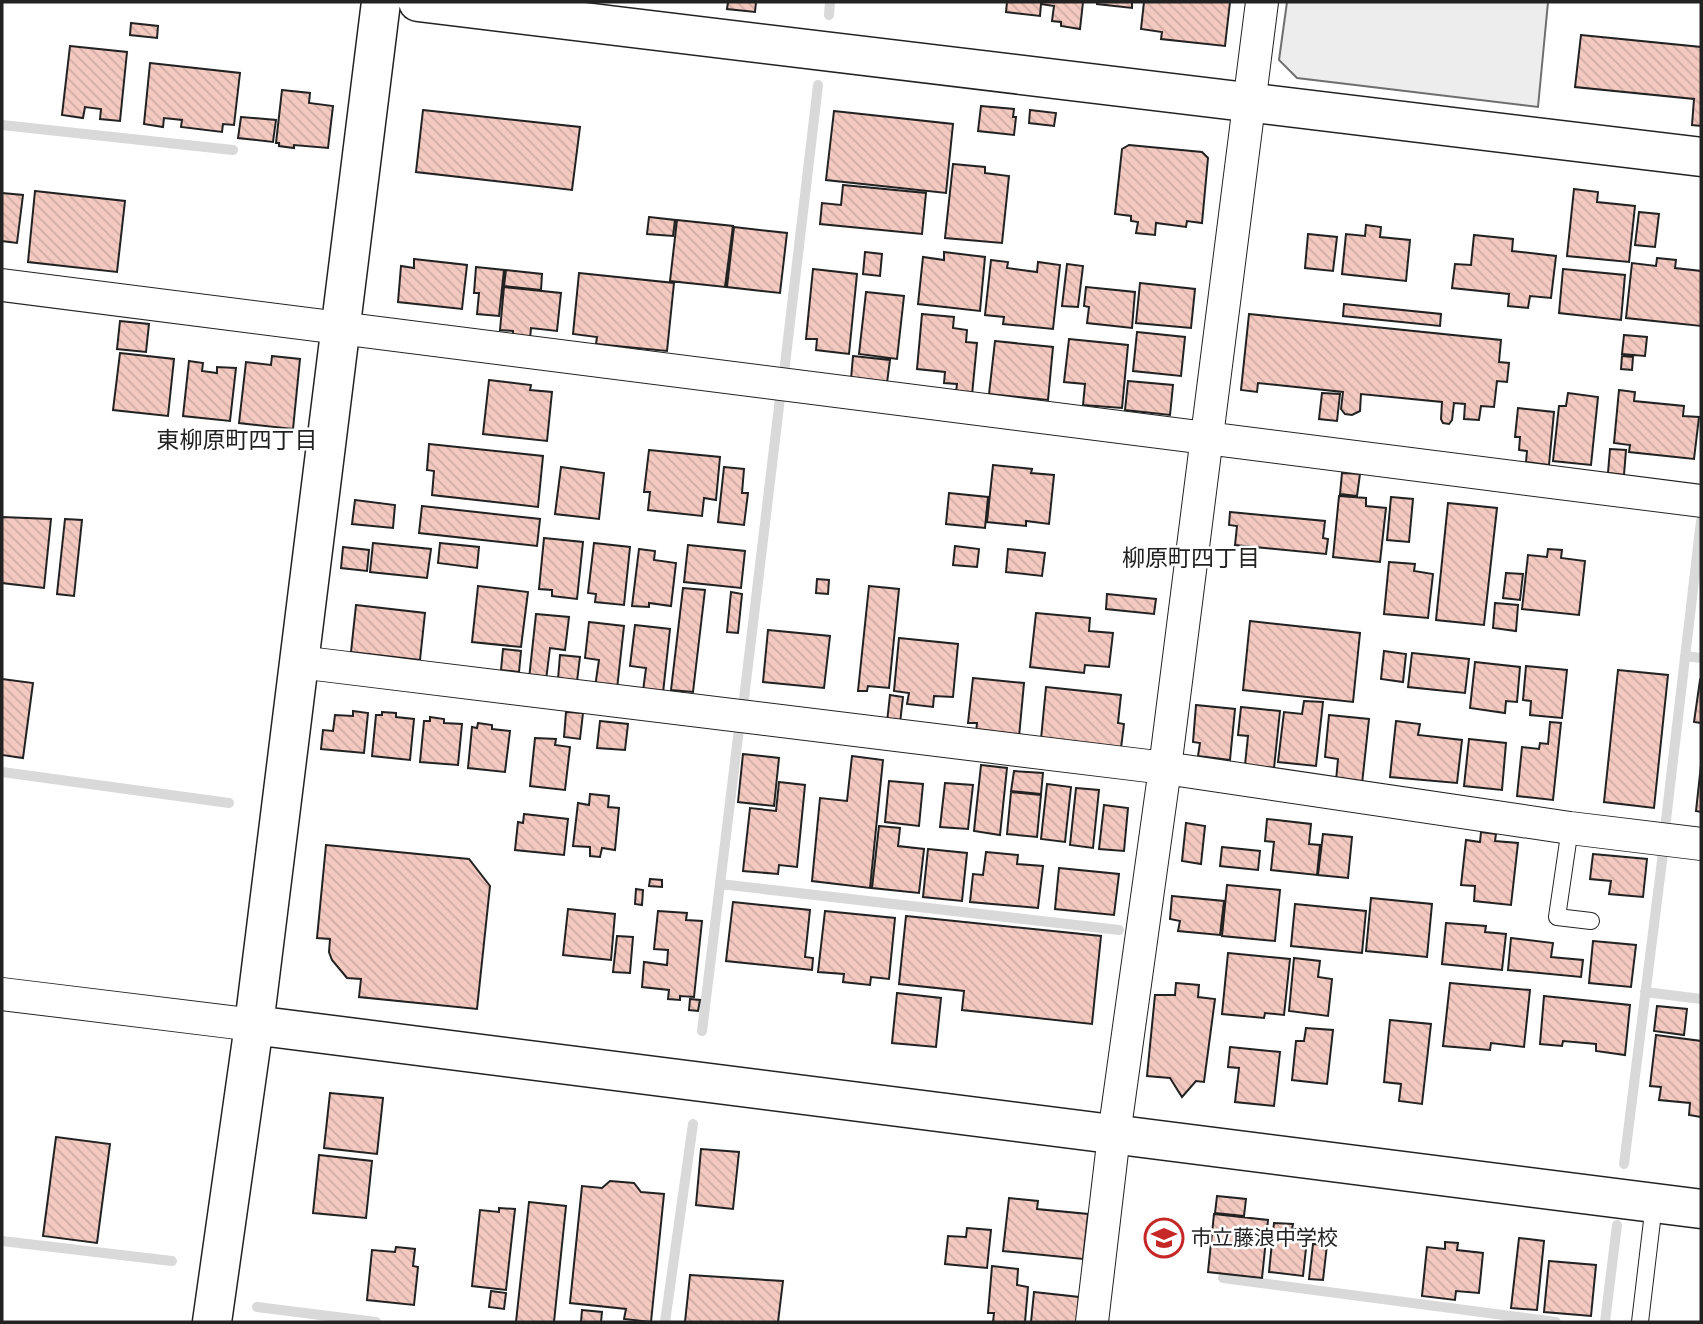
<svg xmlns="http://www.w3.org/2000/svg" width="1703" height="1324" font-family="Commissioner,'Noto Sans JP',sans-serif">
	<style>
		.parking { fill: #ededed; stroke: #6f6f6f; stroke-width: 2 }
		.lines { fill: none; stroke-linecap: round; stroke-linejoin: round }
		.stream { stroke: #d9d9d9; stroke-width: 10 }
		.building { fill: url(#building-back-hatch); stroke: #222; stroke-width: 2 }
		.service-casing { stroke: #222; stroke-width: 18 }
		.minor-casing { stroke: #222; stroke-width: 34 }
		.tertiary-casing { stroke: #222; stroke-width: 41 }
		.service { stroke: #fff; stroke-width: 16 }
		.minor { stroke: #fff; stroke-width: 32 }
		.tertiary { stroke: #fff; stroke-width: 38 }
		.labels { text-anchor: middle; stroke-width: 5; stroke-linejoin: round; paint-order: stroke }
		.poi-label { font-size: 21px; fill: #222; stroke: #fff; text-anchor: start }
		.neighbourhood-label { font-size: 23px; fill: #222; stroke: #fff }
	</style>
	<defs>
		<pattern id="building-back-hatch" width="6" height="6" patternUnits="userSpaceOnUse" patternTransform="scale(1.75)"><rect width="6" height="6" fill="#f3c9c0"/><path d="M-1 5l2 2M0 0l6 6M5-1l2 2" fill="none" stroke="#d0aca5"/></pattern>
	</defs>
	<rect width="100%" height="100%" fill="#fff"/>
	<path class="parking" d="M1287,2h261l-10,105 -241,-29 -18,-18z"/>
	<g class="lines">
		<path class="stream" d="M829,15l1,-13
			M2,125l231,25
			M784,373l34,-288
			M1685,656l16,2
			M743,707l37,-309
			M2,772l227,31
			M1666,820l35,-299
			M720,884l399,46
			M1645,992l56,7
			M702,1031l37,-302
			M1624,1164l39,-311
			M2,1241l170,20
			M1223,1278l333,44
			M257,1307l119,15
			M665,1322l28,-198
			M1605,1322l12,-97"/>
	</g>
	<path class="building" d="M728,2h28l-1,10 -28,-3z
		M1007,2h76l-3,27 -19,-3v-4l-9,-1 2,-15 -13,-2 -1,12 -34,-4z
		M1097,2h35v6l-35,-4z
		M1144,2h86l-5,44 -64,-7 1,-7 -21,-3z
		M131,23l27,3 -1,12 -27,-3z
		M1581,35l120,12v79l-9,-1 2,-26 -119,-12z
		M70,46l57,6 -7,69 -20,-2 1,-10 -16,-2 -2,11 -21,-3z
		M150,63l90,10 -6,52 -11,-1 -1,8 -41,-5 1,-7 -18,-2 -1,9 -19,-3z
		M282,90l28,3 -1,10 24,3 -5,42 -34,-3v3l-15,-2v-3h-3z
		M981,106l33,3 -1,8h3l-2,18 -36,-4z
		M423,110l157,17 -8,63 -156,-18z
		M1030,110l26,3 -2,13 -25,-3z
		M834,111l119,13 -7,69 -120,-13z
		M241,117l35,3 -3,22 -35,-4z
		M1129,145l73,7 6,6 -6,65 -15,-2 -1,6 -30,-4 -1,12 -19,-2 2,-11 -7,-1v-5l-16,-2 7,-65z
		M953,164l32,3v6l24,3 -7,67 -57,-5z
		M843,185l83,8 -4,41 -102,-10 2,-21 19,2z
		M1574,189l24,3 -1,10 38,4 -6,56 -62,-6z
		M35,191l90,10 -8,71 -89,-10z
		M2,193l21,2 -6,48 -15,-2z
		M1639,212l20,2 -4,33 -20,-2z
		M649,217l26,3 -2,16 -26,-2z
		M677,220l56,6 -8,61 -55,-6z
		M1366,225l15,2 -1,10 30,3 -4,41 -64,-7 4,-40 19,2z
		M734,227l53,6 -7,60 -53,-6z
		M1308,234l29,3 -4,34 -28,-3z
		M1474,235l39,4 -1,12 44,5 -5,42 -21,-2 -2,12 -20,-2 1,-12 -57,-6 3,-24 16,1z
		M865,252l17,2 -2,22 -17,-2z
		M944,252l41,5 -5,54 -62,-7 5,-47 21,3z
		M1657,258l19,2 -1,8 26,3v55l-75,-8 6,-55 24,3z
		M414,259l53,6 -5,44 -64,-7 3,-36 13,2z
		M991,260l17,2 -1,6 30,4 1,-10 22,3 -7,64 -50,-5 1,-7 -19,-2z
		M1067,264l16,2 -5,41 -16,-1z
		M476,267l28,3 -5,46 -22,-2 2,-21h-5z
		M813,269l44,5 -8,80 -33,-4 1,-11h-11z
		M1563,269l62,6 -4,45 -62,-7z
		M506,270l36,4 -1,16 -37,-4z
		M579,273l95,10 -7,68 -71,-7 1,-7 -24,-3z
		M1140,283l55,6 -4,39 -55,-5z
		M504,287l57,6 -4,38 -26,-3 -1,11 -17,-1v-7l-13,-1z
		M1086,287l49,5 -3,36 -45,-5 2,-16 -5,-1z
		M866,292l38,4 -7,63 -38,-5z
		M1344,304l97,10 -1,12 -97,-10z
		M922,314l32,3 -1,11 14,2 -1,12 11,1 -5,52 -16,-3 1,-8 -13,-1 1,-11 -28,-3z
		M1249,314l252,26 -2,22 10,1 -2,19 -10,-1 -3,26 -13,-1 -2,14 -15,-1 1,-15 -11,-1 -2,17 -3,4 -6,-1 -2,-4 1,-17 -81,-8 -1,17 -8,4 -7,-1 -4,-5 2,-17 -85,-9 -1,9 -16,-2z
		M120,321l29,3 -3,28 -29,-3z
		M1137,332l48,5 -4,39 -48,-5z
		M1624,335l23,2 -2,19 -23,-2z
		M1069,339l59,6 -6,63 -39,-3 2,-21 -21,-2z
		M995,341l58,6 -5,53 -59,-6z
		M120,353l54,6 -6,57 -55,-6z
		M272,356l28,3 -7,70 -54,-6 7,-61 25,3z
		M853,356l37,4 -3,23 -36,-4z
		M1622,356l11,1 -1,13 -11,-1z
		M189,361l14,2 -1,8 15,2v-6l19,1 -6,53 -47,-5z
		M489,380l42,5 -1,5 22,2 -5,49 -64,-7z
		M1128,381l45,4 -3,30 -45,-5z
		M1619,390l16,2 -1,9 50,5 -1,10 16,1 -5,42 -65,-7 1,-7 -16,-2z
		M1322,393l18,1 -3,27 -18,-2z
		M1568,393l30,4 -7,68 -38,-4 6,-55h7z
		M1518,408l36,4 -5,53 -23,-3 1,-11 -8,-1 1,-13h-5z
		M429,444l114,12 -5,51 -106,-12 2,-24 -7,-1z
		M1610,449l16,1 -2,25 -16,-2z
		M649,450l71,7 -4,43 -12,-2 -2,18 -54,-6 2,-18h-6z
		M993,465l39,4 -1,4 23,2 -5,49 -23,-3v5l-39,-4z
		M561,467l43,6 -5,46 -44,-5z
		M724,467l20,2 -2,24h6l-4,32 -26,-3z
		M1342,473l18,1 -3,22 -17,-2z
		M949,493l39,4 -3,31 -39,-4z
		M1339,496l27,2v8l20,2 -6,54 -47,-5z
		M1391,497l22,2 -4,43 -22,-2z
		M355,500l40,5 -2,23 -41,-4z
		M1448,503l49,5 -13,117 -48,-5z
		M422,506l118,13 -3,27 -118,-13z
		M1230,512l95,9 -2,17 5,1 -2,15 -91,-9 2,-19 -8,-1z
		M2,517l49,2 -7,69 -42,-5z
		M65,519l17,1 -8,76 -17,-2z
		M544,538l39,4 -6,57 -25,-3v-6l-13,-1z
		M373,543l58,6 -4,29 -57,-6z
		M440,543l39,4 -2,21 -39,-5z
		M594,543l36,4 -6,58 -29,-3 1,-8 -8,-1z
		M688,545l57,6 -4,37 -57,-6z
		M955,546l24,3 -2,18 -24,-2z
		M343,547l26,3 -2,21 -26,-3z
		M639,549l16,2 -1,9 22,3 -5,43 -22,-3v4l-17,-1z
		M1008,549l37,4 -3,23 -36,-4z
		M1548,549l14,1 -1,8 24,3 -6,54 -57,-6 6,-54 19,2z
		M1389,562l26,2 -1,7 19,3 -5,44 -44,-4z
		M1506,573l17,1 -3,26 -17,-2z
		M817,579l12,1 -1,14 -12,-1z
		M478,586l50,6 -7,55 -49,-5z
		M869,586l30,3 -10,99 -21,-2 -1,5h-9z
		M683,588l22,2 -12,102 -22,-2z
		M731,592l11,2 -4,39 -11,-1z
		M1107,594l49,5 -2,15 -48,-5z
		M1495,603l23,2 -2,26 -23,-3z
		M356,605l69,8 -5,47 -69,-8z
		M1036,613l54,5 -1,13 24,2 -4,34 -24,-2 -1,8 -54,-6z
		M536,614l33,3 -4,33 -15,-2 -4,32 -17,-1z
		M1250,621l110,12 -7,69 -110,-12z
		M589,622l35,4 -7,63 -22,-2 4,-27 -14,-2z
		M635,625l35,4 -7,64 -20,-2 3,-23 -16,-2z
		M768,630l62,6 -6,52 -61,-6z
		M899,638l59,6 -5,53 -19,-1 -1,11 -26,-3 2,-11 -15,-2z
		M503,649l18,2 -2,21 -18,-2z
		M1384,651l22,3 -3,28 -22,-3z
		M1412,653l57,6 -4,34 -57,-6z
		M560,655l20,2 -3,24 -19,-2z
		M1475,662l45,5 -3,35 -11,-1 -1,12 -35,-5z
		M1526,666l41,4 -5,48 -32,-3 1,-14 -8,-1z
		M1618,670l50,5 -14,133 -50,-6z
		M973,678l51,5 -5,54 -43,-4 1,-10h-9z
		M2,679l31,4 -10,75 -21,-3z
		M1700,680l1,1v42l-7,-1z
		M1046,687l75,8 -3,28 6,1 -3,24 -80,-9z
		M890,695l13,2 -3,26 -13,-1z
		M1304,701l19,1 -7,64 -38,-4 6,-50 18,2z
		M1196,705l39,4 -5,51 -32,-4 2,-13 -7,-1z
		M1241,707l39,4 -6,57 -29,-3 3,-29 -10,-1z
		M353,711l15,2 -4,40 -43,-4 2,-19 10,1 2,-16 18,1z
		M382,712l14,1v4l18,2 -4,41 -38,-4 4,-41h6z
		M566,712l17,1 -3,26 -16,-2z
		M1329,715l40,4 -7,65 -26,-3 2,-22 -13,-2z
		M430,717l14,2v4l18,1 -4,41 -38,-3 4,-41h6z
		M600,721l28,3 -3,26 -28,-2z
		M1396,721l24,3 -2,11 44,5 -5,43 -67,-6z
		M1550,722l11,1 -8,77 -36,-4 5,-49 17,2 1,-6 8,1z
		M478,723l14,2v4l18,2 -5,41 -37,-4 4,-41 5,1z
		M535,738l21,1 -1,6 15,2 -5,43 -35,-4z
		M1469,739l37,4 -4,47 -38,-4z
		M743,754l36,4 -5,48 -36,-4z
		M852,756l31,4 -13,128 -58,-7 8,-83 27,3z
		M981,765l26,3 -7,67 -26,-4z
		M1701,765v47l-5,-1z
		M1014,771l29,2 -2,21 -30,-3z
		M889,781l34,3 -4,42 -34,-4z
		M779,782l26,3 -8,82 -18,-2 -1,9 -35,-3 7,-63 26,3z
		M945,783l28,2 -5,44 -28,-2z
		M1047,784l24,3 -6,55 -24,-3z
		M1076,788l23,2 -6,58 -23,-3z
		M1011,792l30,3 -4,42 -30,-3z
		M590,794l19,2 -1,11 11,1 -4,42 -13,-2 -2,9 -10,-1v-9l-17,-1 5,-43 11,2z
		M1104,805l24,3 -4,43 -25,-2z
		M524,814l44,5 -4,36 -49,-5 3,-28 5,1z
		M1267,819l44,5 -2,20 11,1 -3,30 -46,-5 3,-28 -9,-1z
		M1186,823l19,3 -4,38 -19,-3z
		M879,826l21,2 -2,18 26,3 -5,44 -47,-5z
		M1481,832l15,2 -1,7 23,2 -7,62 -37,-4 1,-15 -14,-1 5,-45 14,2z
		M1323,834l29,3 -4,41 -30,-3z
		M326,845l143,14 21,27 -13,123 -118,-12 2,-18 -14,-1 -15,-18 -3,-8 1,-13 -13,-1z
		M1222,847l38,4 -2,19 -38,-4z
		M928,849l39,4 -5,48 -39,-4z
		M986,852l32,3 -1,9 26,2 -5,42 -68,-6 3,-28 10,1z
		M1593,854l54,5 -4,38 -34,-3 2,-13 -21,-2z
		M1059,868l60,6 -5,41 -59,-6z
		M650,879l12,1v7l-13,-1z
		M1227,885l53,5 -5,51 -53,-5z
		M636,889l7,1 -1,15 -7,-1z
		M1172,896l52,5 -4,34 -42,-4 2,-10 -10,-2z
		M1371,898l61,6 -5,53 -61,-6z
		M733,902l77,8 -5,47 8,1 -1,12 -86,-9z
		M1295,904l71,7 -4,42 -71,-7z
		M568,909l47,5 -4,46 -48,-5z
		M658,911l29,2 -1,7 16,1 -8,76 -14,-1v4l-12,-1 1,-9 -27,-3 2,-25 23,3 1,-15 -14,-1z
		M825,911l70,7 -6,61 -18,-2 -1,8 -27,-3 1,-8 -26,-2z
		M906,916l195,20 -9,88 -130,-14 2,-19 -65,-7z
		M1446,923l40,3 -1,6 21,2 -4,36 -60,-6z
		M617,936l16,1 -3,36 -17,-1z
		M1511,938l42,5 -2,14 32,3 -2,17 -73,-7z
		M1593,941l43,4 -5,42 -42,-4z
		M1228,953l62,6 -6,56 -19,-2 -1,5 -42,-4z
		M1294,958l26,3 -2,16 14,2 -4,37 -39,-5z
		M1176,983l23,2 -1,12 17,2 -11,83 -8,-1 -14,16 -12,-19 -23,-2 8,-81h20z
		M1450,983l80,7 -6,57 -33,-4 -1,7 -47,-4z
		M897,993l44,5 -5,49 -44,-4z
		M1544,996l86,9 -5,50 -29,-4v-7l-33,-3 -1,5 -22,-2z
		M690,999l10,1 -2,11 -9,-1z
		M1657,1006l30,3 -3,26 -30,-4z
		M1390,1020l41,4 -9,80 -23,-3 2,-17 -17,-2z
		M1306,1028l27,2 -6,54 -35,-4 4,-39h8z
		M1656,1035l45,6v76l-12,-2 1,-12 -31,-3 2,-13 -11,-1z
		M1230,1047l50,5 -6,54 -39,-4 4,-34 -11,-1z
		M330,1093l53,5 -6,56 -53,-6z
		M56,1137l54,7 -13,99 -54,-7z
		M701,1149l38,3 -6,57 -37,-4z
		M319,1155l53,6 -6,57 -53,-5z
		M610,1181l24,2 7,9 23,2 -13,128 -27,-3 2,-10 -56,-6 12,-117 20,2z
		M1217,1196l29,3 -2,17 -29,-3z
		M1009,1198l29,3 -1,8 51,5 -5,45 -80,-8z
		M529,1202l37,4 -12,116h-38z
		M499,1208l16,1 -9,81 -34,-4 8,-76 19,2z
		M1214,1214l54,6 -6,58 -54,-6z
		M1274,1223l19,1 -1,5 16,1 -5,46 -34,-4z
		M967,1228l24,2 -4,38 -42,-4 3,-28 18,1z
		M1519,1238l25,3 -7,69 -26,-2z
		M1445,1242l13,1 -1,7 26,3 -4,40 -23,-2 -1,9 -33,-4 5,-49 18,2z
		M1313,1244l14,1 -4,35 -14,-1z
		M396,1247l19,2 -2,17 5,1 -4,38 -47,-5 5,-50 23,2z
		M1549,1261l47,4 -5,51 -47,-4z
		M992,1266l26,3 -1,16 11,2 -3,35h-32l1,-9h-6z
		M690,1275l93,6 -5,41h-93z
		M491,1291l15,2 -2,16 -15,-2z
		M1034,1292l45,5 -2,25h-46z
		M582,1310l20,2 -1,10h-20z"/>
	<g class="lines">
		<defs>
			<path id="service" d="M1570,828l-13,89 34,4
				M1640,1322l14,-118"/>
			<path id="minor" d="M2,285l1699,216
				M299,662l866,106 405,60 131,16
				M2,994l252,31
				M1092,1322l22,-187 51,-367 97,-766"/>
			<path id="tertiary" d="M418,2l1283,155
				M254,1025l1447,184
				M212,1322l42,-297 127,-1023"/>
		</defs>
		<use href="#service" class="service-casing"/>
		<use href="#minor" class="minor-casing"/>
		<use href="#tertiary" class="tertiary-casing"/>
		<use href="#service" class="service"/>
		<use href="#minor" class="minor"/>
		<use href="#tertiary" class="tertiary"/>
	</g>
	<defs>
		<symbol id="school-ring" viewBox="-11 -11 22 22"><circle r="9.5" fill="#fff" stroke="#c62828" stroke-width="1.5"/><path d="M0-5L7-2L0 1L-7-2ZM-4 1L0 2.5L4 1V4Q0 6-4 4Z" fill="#c62828"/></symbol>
	</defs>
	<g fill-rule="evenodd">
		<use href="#school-ring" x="1142" y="1216" width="44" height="44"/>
	</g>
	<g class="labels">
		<g class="poi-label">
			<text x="1191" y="1245">市立藤浪中学校</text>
		</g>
		<g class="neighbourhood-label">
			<text x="237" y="448">東柳原町四丁目</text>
			<text x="1191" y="566">柳原町四丁目</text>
		</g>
	</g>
	<rect width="1703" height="1324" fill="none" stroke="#222222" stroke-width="7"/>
</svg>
